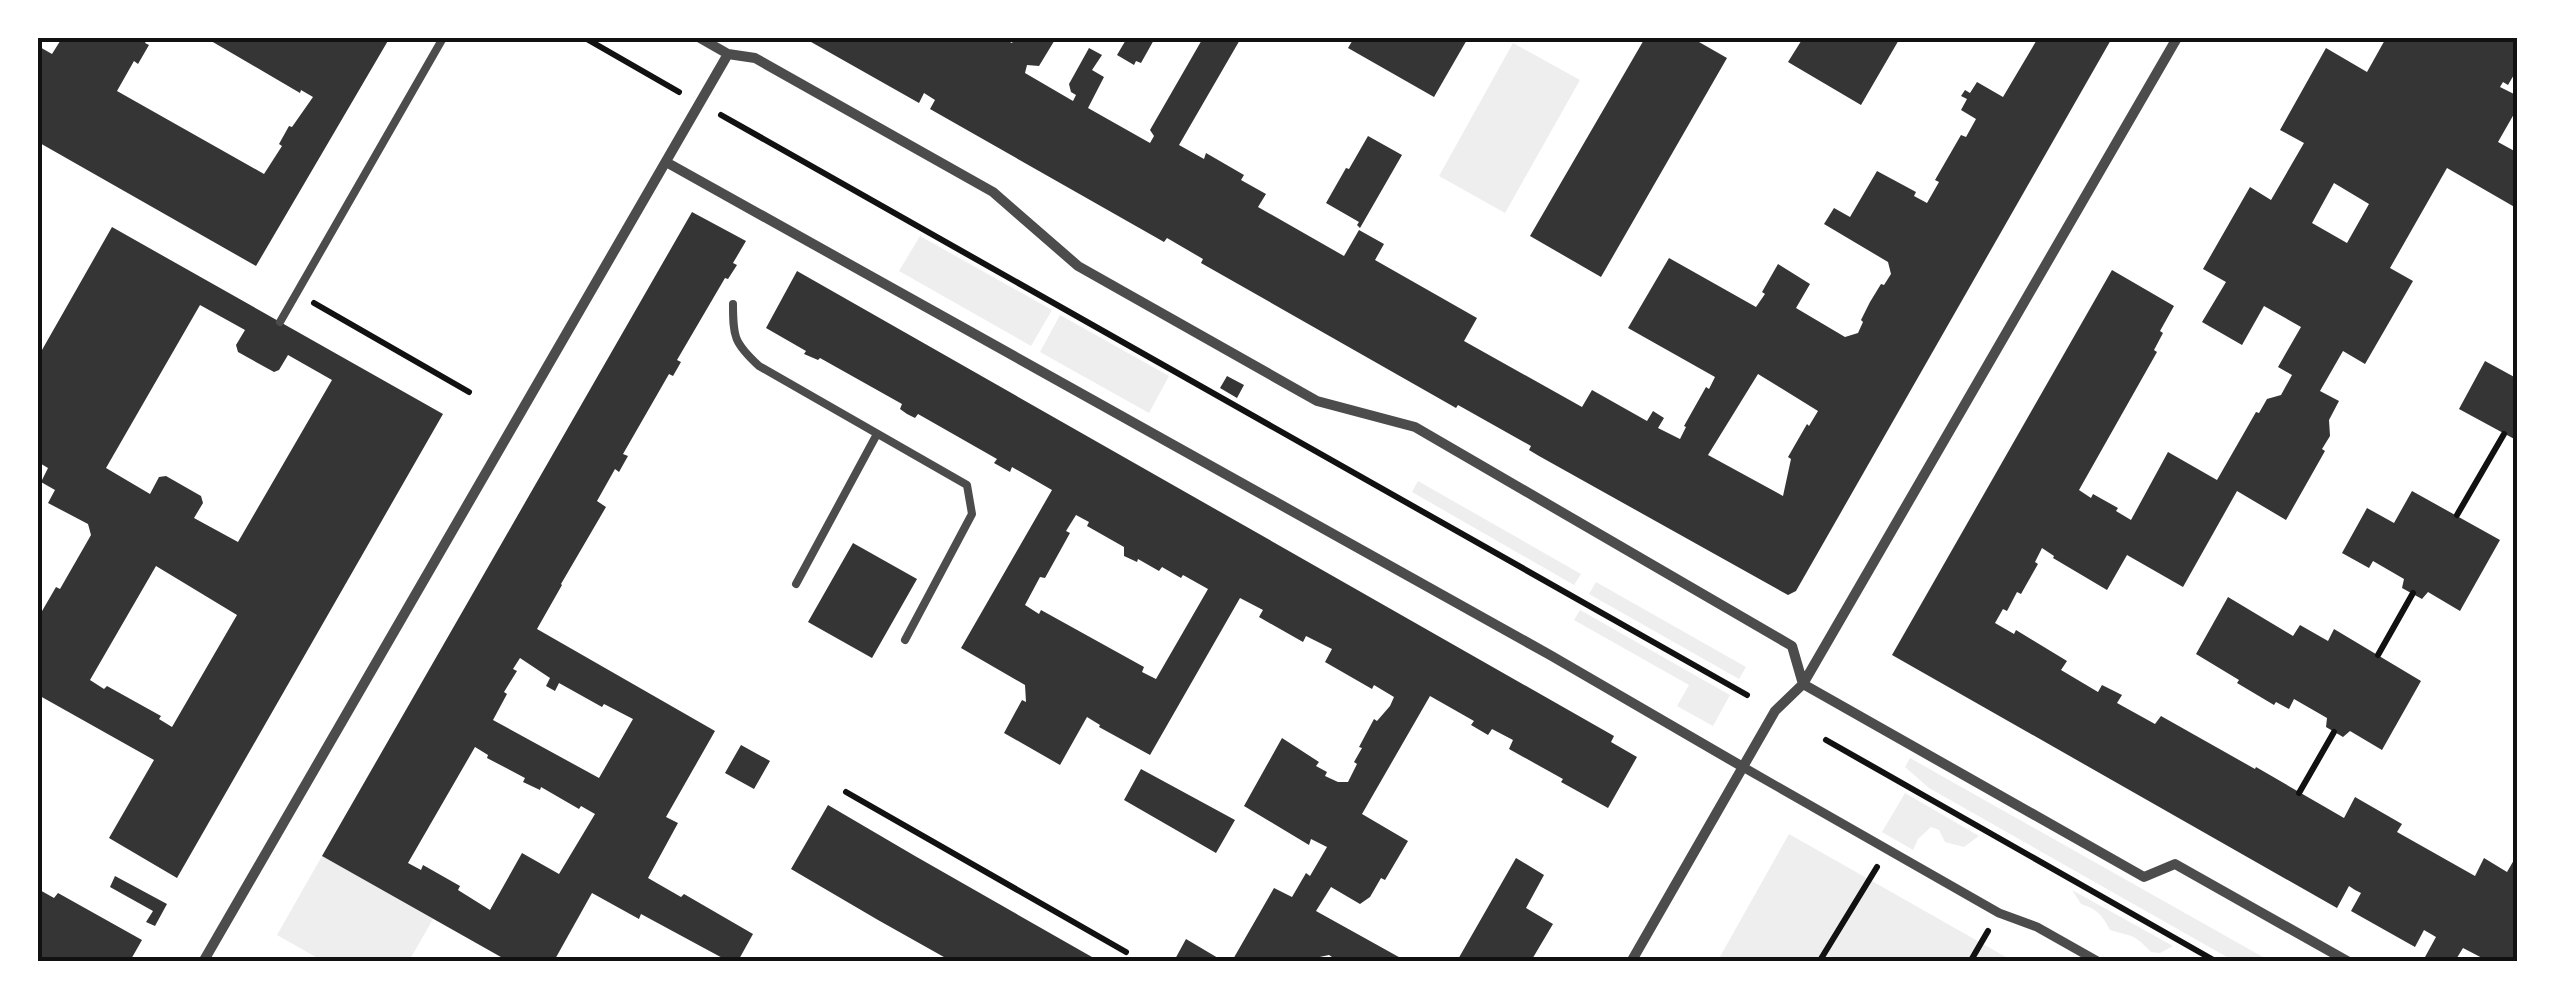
<svg xmlns="http://www.w3.org/2000/svg" width="2555" height="999" font-family="'PT Sans Narrow',sans-serif">
	<style>
		.green { fill: #eee }
		.building { fill: #353535; fill-rule: evenodd }
		.lines { fill: none; stroke-linecap: round; stroke-linejoin: round }
		.path { stroke: #111; stroke-width: 6 }
		.service { stroke: #4c4c4c; stroke-width: 8 }
		.pedestrian { stroke: #4c4c4c; stroke-width: 9 }
		.minor { stroke: #4c4c4c; stroke-width: 10 }
		.neatline { fill: none; stroke: #111; stroke-width: 4 }
	</style>
	<rect width="100%" height="100%" fill="#fff"/>
	<path class="green" d="M1513,43l67,37 -75,133 -66,-37z
		M920,236l132,74 -21,36 -132,-75z
		M1060,315l109,61 -20,37 -109,-61z
		M1418,481l163,93 -7,11 -162,-93z
		M1596,582l150,85 -7,12 -150,-85z
		M1580,610l150,85 -17,31 -36,-20 12,-21 -115,-65z
		M1910,758l360,203h-36l-305,-173 -24,-21z
		M1905,793l74,43 -15,11 -19,-5 -6,-12 -8,-3 -13,12 -5,11 -31,-18z
		M1789,834l224,127 -296,1z
		M322,856l111,63 -24,42h-86l-46,-26z
		M2072,890l101,56 -13,7 -9,-1c-18,-19 -18,-15 -41,-22 -8,-15 -13,-21 -29,-26z"/>
	<path class="building" d="M62,38h86l-3,5 4,2 -11,19 -4,-3 -17,30 147,83 18,-28 -3,-2 10,-18 3,1 21,-30 -12,-7 -1,3 -94,-55 183,1 -133,227 -218,-124v-96l14,8z
		M804,38h198l10,5 3,-5h41l-17,28 -12,-1 -2,8 48,28 3,-6 -5,-3 -2,-8 20,-36 13,7 -10,15 12,7 -16,31 62,35 4,-7 -4,-6 53,-92h38l-62,107 25,14 2,-6 38,22 -3,5 25,14 -8,13 86,49 15,-26 25,14 -9,16 102,58 -13,23 118,66 10,-17 55,31 6,-10 11,7 -6,10 22,11 6,-12 -2,-1 22,-39 3,2 6,-12 -87,-49 41,-70 87,49 9,-13 -3,-2 16,-28 32,20 -14,24 49,29 13,-4 5,-11 -2,-2 9,-18 11,-18 3,1 7,-11 -3,-12 -64,-38 10,-16 16,9 27,-46 39,21 -2,4 13,7 12,-21 -4,-2 26,-45 5,2 10,-18 -15,-9 6,-11 -6,-3 4,-6 5,3 7,-11 26,15 35,-59h74l-316,553 -8,4 -249,-139 -10,-6 2,-4 -73,-41 -2,3 -255,-145 2,-4 -36,-21 -3,4 -234,-133 5,-9 -11,-7 -5,10zM1758,374l60,37 -9,15 -2,-2 -19,33 3,2 -8,37 -75,-41z
		M1127,38h28l-14,25 -5,-2 -2,4 -17,-10z
		M1354,38h114l-34,59 -86,-49z
		M1645,38h47l35,20 -126,219 -71,-41z
		M1803,38h97l-39,67 -73,-43z
		M2386,38h132v30l-10,17 -5,-3 -3,5 18,9v11l-20,35 20,11v56l-71,-41 -57,100 23,13 -48,83 -22,-13 -23,40 19,10 -10,19 1,16 -8,13 3,2 -39,69 -49,-29 -54,96 -56,-32 -20,35 -54,-32 1,-2 -12,-8 -7,14 3,2 -17,30 -4,-2 -10,19 -4,-2 -8,14 19,11 2,-4 51,31 -6,9 37,22 4,-7 20,10 -5,8 38,21 6,-8 94,53 1,-2 88,51 11,-21 47,27 -5,8 78,44 9,-18 23,14 11,-19v108h-30l-25,-13 -8,13h-22l-8,-4 11,-20 -12,-7 -9,17 -64,-36 10,-18 -6,-3 -6,-4 -12,22 -445,-253 220,-385 62,36 -14,25 3,2 -9,17 3,2 -78,138 12,8 2,-4 25,14 -2,3 15,9 37,-68 49,28 39,-68 3,1 8,-14 14,-4 11,-20 -14,-8 23,-40 -37,-21 -22,39 -40,-23 24,-40 -23,-13 47,-82 21,13 33,-57 -24,-13 46,-82 41,24zM2334,183l35,21 -22,39 -35,-20z
		M1368,136l34,19 -42,73 -3,-3 2,-3 -33,-19 20,-35 3,1z
		M692,212l54,29 -13,22 4,2 -9,14 -3,-1 -48,82 4,2 -8,14 -4,-2 -46,80 5,2 -9,16 -4,-3 -18,32 9,6 -45,77 1,1 -25,44 178,102 -49,86 12,6 -30,55 33,19 3,-3 69,40 -15,27h-10l-87,-47 -2,5 -47,-26 -38,68h-46l-186,-105zM520,658l30,20 -4,8 9,5 4,-8 43,24 2,-3 29,15 -34,59 -106,-58 14,-26 -3,-2 13,-21 -4,-2zM475,747l13,8 -1,3 38,20 -2,4 17,8 1,-3 38,22 2,-3 14,8 -36,60 -37,-21 -32,57 -32,-20 2,-4 -37,-21 -2,5 -13,-7z
		M112,227l331,187 -266,464 -68,-40 45,-78 -114,-64 -2,5v-83l18,-31 4,2 31,-54 -3,-11 -40,-21 7,-13 -14,-8 7,-14 -10,-6v-105zM200,305l45,25 -9,15 2,7 36,20 5,-2 9,-15 44,25 -94,162 -44,-24 9,-15 -2,-7 -35,-20 -7,1 -9,17 -44,-26zM156,566l81,49 -65,112 -13,-8 2,-3 -54,-30 -3,3 -14,-9z
		M797,271l817,465 -3,6 26,15 -29,51 -47,-26 2,-3 -54,-30 4,-9 -21,-11 -4,6 -17,-10 3,-4 -44,-25 -68,118 46,27 -23,39 -4,-2 -11,19 -10,7 -29,-17 -15,24 90,50h-68l-9,-6 -14,3v3h-83l42,-73 18,9 14,-24 4,3 17,-29 -16,-8 -2,6 -65,-39 38,-68 37,24 -3,4 11,6 -2,4 13,6h10l9,-18 -3,-2 8,-14 -3,-1 15,-28 3,2 13,-15 4,-9 -20,-12 -2,4 -47,-27 7,-13 -26,-13 -3,6 -44,-25 4,-7 -23,-12 -90,157 -51,-28 1,-2 -13,-8 -27,48 -56,-32 18,-33 4,2 -1,-17 -64,-37 91,-158 -40,-23 -2,5 -16,-9 3,-4 -79,-45 -3,4 -8,-4 -7,-5 2,-5 -82,-46 -2,2 -14,-6 2,-3 -40,-23zM1076,515l13,7 -2,4 37,21v9l13,6 1,-3 21,12 3,-4 19,11 2,-3 25,14 -52,90 -14,-7 2,-5 -103,-57 -2,4 -14,-9 15,-28 5,1 25,-45 -4,-2z
		M2485,361l33,18v62l-59,-32z
		M1227,376l17,9 -7,13 -17,-10z
		M2412,491l88,49 -40,71 -32,-19 -6,7 -20,-11 2,-9 -31,-18 -4,7 -27,-15 25,-45 27,15z
		M853,543l64,36 -45,79 -64,-36z
		M2228,597l65,39 7,-11 28,16 6,-12 87,52 -39,69 -32,-19 -7,6 -17,-10 1,-9 -33,-19 -5,10 -13,-7 -2,3 -37,-22 2,-3 -43,-26z
		M741,745l29,16 -16,28 -29,-16z
		M1141,769l94,51 -19,33 -92,-53z
		M828,805l87,51 184,105h-148l-73,-41 -87,-51z
		M1516,858l28,17 -18,33 27,16 -22,37h-74z
		M115,876l52,28 -12,22 -9,-4 7,-11 -43,-24z
		M38,889l16,9 4,-5 84,47 -12,21h-92z
		M1186,939l32,19 12,1v2h-56z"/>
	<g class="lines">
		<path class="path" d="M585,38l94,54
			M721,115l1026,580
			M314,303l155,89
			M2457,515l47,-81
			M2378,655l35,-62
			M1826,740l391,222
			M846,792l280,160
			M2299,793l35,-61
			M1819,962l58,-95
			M1970,962l18,-31"/>
		<path class="service" d="M733,304c0,33 1,39 26,62l208,119 5,29 -67,126
			M280,322l163,-284
			M796,584l81,-150"/>
		<path class="pedestrian" d="M1743,767l256,146 38,14 62,35"/>
		<path class="minor" d="M700,38l28,16 27,4 238,134 85,74 239,135 98,26 377,219 11,38 341,193 31,-13 174,98
			M666,162l884,493 193,112
			M203,962l525,-908
			M1631,962l144,-251 28,-27 374,-646"/>
	</g>
	<rect width="2555" height="999" fill="none" stroke="#ffffff" stroke-width="80"/>
	<rect x="40" y="40" width="2475" height="919" class="neatline"/>
</svg>
